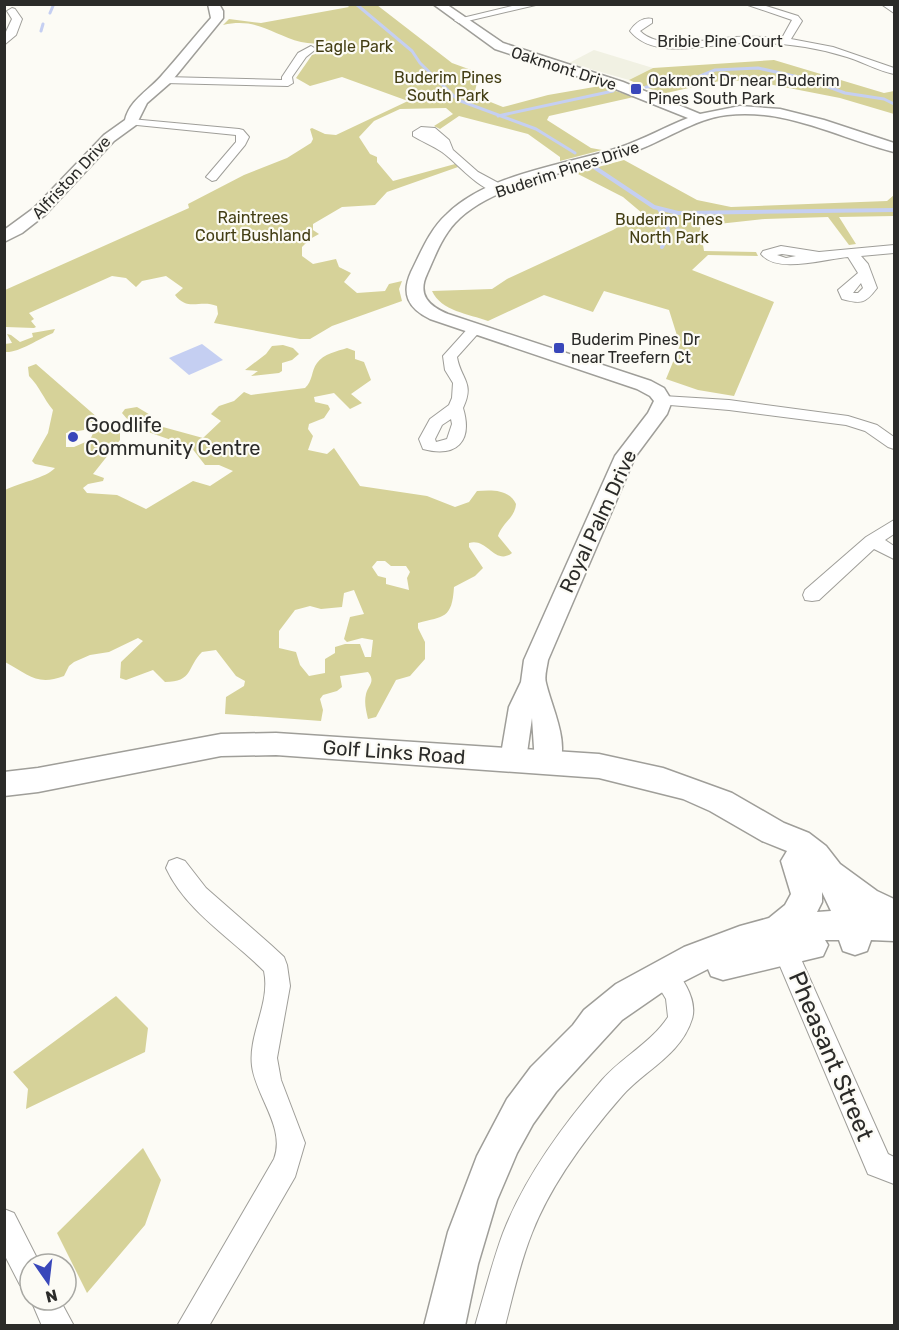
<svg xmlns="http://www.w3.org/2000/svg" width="899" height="1330" font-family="Rubik,sans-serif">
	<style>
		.built { fill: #f1f1e3 }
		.green { fill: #d6d299; fill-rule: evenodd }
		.water { fill: #c5cff2 }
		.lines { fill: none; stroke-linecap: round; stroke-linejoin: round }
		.stream-far1 { stroke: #c5cff2; stroke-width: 3 }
		.stream { stroke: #c5cff2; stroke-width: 4 }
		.minor-casing { stroke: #9f9e99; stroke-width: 2 }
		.tertiary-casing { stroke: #9f9e99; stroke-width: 3 }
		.secondary-casing { stroke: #9f9e99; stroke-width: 3 }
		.minor { fill: #fff; fill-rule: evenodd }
		.tertiary { fill: #fff; fill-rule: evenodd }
		.secondary { fill: #fff; fill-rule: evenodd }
		.poi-dot { fill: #3947ba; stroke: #fcfbf5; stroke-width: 2 }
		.labels { text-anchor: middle; stroke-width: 4.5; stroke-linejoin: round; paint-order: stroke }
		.far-street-label { font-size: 16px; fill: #2b2b29; stroke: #fcfbf5 }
		.far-park-label { font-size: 16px; fill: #433e14; stroke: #fcfbf5 }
		.far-poi-label { font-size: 16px; fill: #2b2b29; stroke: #fcfbf5; text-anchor: start }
		.poi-label { font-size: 20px; fill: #2b2b29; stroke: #fcfbf5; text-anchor: start }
		.street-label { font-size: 20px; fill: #2b2b29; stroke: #fcfbf5 }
		.near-street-label { font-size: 24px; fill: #2b2b29; stroke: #fcfbf5 }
	</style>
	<rect width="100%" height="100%" fill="#fcfbf5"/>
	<path class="built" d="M594,50l59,18 -24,12 -60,-17z"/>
	<path class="green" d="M347,5h30l75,58 22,8 3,12 -2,8 8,8 20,8 45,-12 52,-9 34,11 -85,19 -2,4 44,28 11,2 -42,11v-4l-32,-23 -69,-18 -19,13 -6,-3 19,-12 -7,-6 -46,1 -26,12 -15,16 11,17 7,3v5l16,19 62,-17 3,3 -71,25 -12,13 -33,2 -29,17v6l6,4 -9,5 -8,8v9l11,8 23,-5 3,8 12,6 -7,9 13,11 28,-2 4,-7 13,-3 -3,8 3,12 -70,25 -22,13h-10l-86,-16 4,-9 -1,-8c-17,-7 -29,6 -42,-11l8,-7 -17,-12 -24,5 -6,6 -10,-9 -14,-2 -83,37 5,6 -3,2 5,6 -2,1 -28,-1 -1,3v-40l184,-82 -1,-4 56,-29 43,-17 24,-15 2,-4 -3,-10 2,-1 13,6 11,1 72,-34 -66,-24 -32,9 -14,-8 16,-23 10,-3 3,-5c-8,-5 -15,-3 -24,-5 -28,-7 -44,-25 -78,-17l6,-6 32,4 88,-16z
		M774,60l110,33 10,-2v23l-54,-16 -82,-16 -34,-2 -62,14 -33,-14 24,-12z
		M624,160l73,40 34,7 156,-6 7,-6v21l-55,1 17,27 -7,1 -21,-28 -63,2 -65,7 4,25 52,1 2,4 -50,-1 -16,15 82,32 -40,94 -36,-6 -32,-11 14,-34 -11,-35 -65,-19 -11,21 -49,-17 -56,26c-19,-7 -47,-10 -56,-30l60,-2 15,-10 106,-49 29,-17 -19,-16 -47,-24z
		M55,329l-2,4c-15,6 -34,20 -48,19v-8l7,-1 -5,-9 4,1 9,7 13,-5 -1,-4z
		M283,345l10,3 6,6 -7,6 -10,3v8l-3,2 -28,3 7,-5 -13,-1 21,-16 6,-8z
		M347,348l8,3v8l9,3 7,18 -20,14 11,9 -12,6 -16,-16 -20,4 1,5 13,3 2,4 -6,9 -15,6 -1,5 5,7 -5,14 19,4 7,-6 26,38 67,10 28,11 14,-5 8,-11c15,-1 32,-2 39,13 -1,14 -14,19 -18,32l14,17c-17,13 -25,-16 -43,-10v4l14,21 -8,8 -21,11c-2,32 -10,29 -36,36v5l7,14v17l-15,17 -14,4 -20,37 -8,2c-2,-9 -4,-16 -2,-25 2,-9 10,-12 2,-22l-28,4 2,11 -5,4 -14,4 -3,4 3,11 -2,11 -96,-7 1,-17 18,-11 1,-5 -9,-5 -20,-26 -14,2c-15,15 -9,30 -37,30l-12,-12 -27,10 -6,-2 1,-16 22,-21 -5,-3 -29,14 -19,3 -16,7 -5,4 -5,10c-27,10 -35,-1 -59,-14v-172c14,-7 41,-12 50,-22l-20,-4 -3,-3 16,-28 5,-23c-10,-12 -13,-23 -24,-34l-1,-9 8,-3 62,54 2,5 -6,3 -9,-1 -1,5 -18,3v14h8l16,-7 4,-9 18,-3 8,4v8l-27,34 11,4 -1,3 -15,3 -5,4 4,5 30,2 29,14 47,-28 17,5 23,-15 -14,-6h-14l-14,-18 -57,-20 -12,-14 3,-4 12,-2 15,9v8l51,14 18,-17 -10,-7 8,-8 15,-5 10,-9 7,3 54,-7c8,-7 6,-17 12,-25 6,-9 21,-12 30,-15zM377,561h8l6,5h15l4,6 -3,6 2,12 -23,-6v-6l-8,-2 -6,-9zM354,590l10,24 -14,3 -6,22 3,3 15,-4 11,2 -2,17h-6l-5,-13h-15l-10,3v6l-10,6v14l-16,3 -9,-11 -4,-13 -17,-4v-17l16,-21 15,-4 11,3 21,-2 2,-14z
		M116,996l32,32 -3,24 -119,57 2,-20 -15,-17z
		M143,1148l18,32 -16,45 -58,68 -30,-60z"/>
	<path class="water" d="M202,344l21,16 -34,15 -20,-17z"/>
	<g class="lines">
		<path class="stream-far1" d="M356,4l56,47 8,12 38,37 78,29 39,24
			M50,13l3,-7
			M41,31l2,-7
			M646,87l37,-4 32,-13 43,-2 49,11 38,14 39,6 10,5
			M498,116l115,-25"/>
		<path class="stream" d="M594,167l60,40 24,6 216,-3
			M659,209c9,14 13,23 3,38"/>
		<defs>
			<path id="minor" d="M520,4h20l-81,19 -5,-3z
				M745,4h15l38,12 4,5 -11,18 42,8 61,21v6c-16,-3 -31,-12 -47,-17 -34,-11 -70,-15 -106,-14 -33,1 -87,18 -111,-12 5,-8 13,-14 22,-12v4l-12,8c19,20 69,8 95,6 16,-1 32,0 47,1l10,-18z
				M881,4l13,2v7z
				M12,8l3,1 7,10 -6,16 -12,10v-9l8,-17 -5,-8z
				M311,46l5,3 -10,8 -14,20 1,6 -5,3 -123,-3 -5,-3 5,-3 117,3v-3l16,-24z
				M131,119l108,10 4,1 6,7 -4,8 -29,35 -4,1 -6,-4 30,-35v-7l-109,-11 -2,-2z
				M421,127l14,1 14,12 4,10 25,22 26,14v6c-21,4 -46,-29 -62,-40 -9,-6 -19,-10 -29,-16v-4z
				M894,245v8l-33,3 7,8 9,24c-12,16 -16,16 -35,11l-4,-9 20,-17 -10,-16c-24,2 -71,17 -87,-3l2,-3 18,-5 38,6zM782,254l14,2 -10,2 -9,-3zM861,283l2,5 -5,5h-5z
				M476,324l7,4 -26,29c4,23 18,25 6,51 10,33 -6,50 -40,41l-4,-10 11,-20 19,-14 3,-7 1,-15 -8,-13 -2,-14 28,-31zM451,419l1,5 -5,15 -11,3 -1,-3 7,-14z
				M663,396l66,4 119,16 29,9 17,12v12l-6,-2 -23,-16 -19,-6 -117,-15 -71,-6 -3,-3z
				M894,520v14l-9,6 9,6v13l-20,-10 -55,51 -7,1 -7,-1 -2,-5 2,-5 61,-53z
				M177,858l8,3 21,27 65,57 13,12 3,8 3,21 -13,72 4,22 24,63 -10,34 -86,149h-32l97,-167c12,-31 -18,-62 -22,-93 -4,-32 19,-63 12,-95 -33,-33 -78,-60 -98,-103l3,-7z
				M781,929l8,3 99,222 6,3v27l-26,-10 -99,-234 4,-8z
				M663,963c18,7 35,37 29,56 -11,36 -47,51 -70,77 -35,40 -71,88 -90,137 -12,30 -19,62 -27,93h-30c9,-31 17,-63 28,-93 22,-56 59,-107 99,-153 20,-23 49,-37 66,-63l-2,-18 -15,-25 3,-8z
				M4,1209l10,4 26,51h-10v25l-10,-4 -16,-31z
				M30,1298l30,2 14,26h-32z"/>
			<path id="tertiary" d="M208,4h11l4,7v7l-53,65 -23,20 -11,22 -22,16 -69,74 -23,18 -18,9v-12l30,-22 70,-73 21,-15c5,-21 25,-30 38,-46 16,-18 32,-38 48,-56z
				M433,4h13l57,39 120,39 77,32 40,-8 40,3 44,11 70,23v9c-56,-14 -107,-44 -167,-37 -34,4 -64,27 -97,38 -51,18 -137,29 -175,70 -13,14 -20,33 -28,51 -10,21 2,32 21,40l203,67 13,7 8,13 -5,13 -32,43 -87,203c-1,7 -4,17 -2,23 6,26 25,61 11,87l-9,3 -9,-3 -4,-7 -3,-45 -6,42 -4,7 -9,3 -9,-3 -4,-7 9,-53 12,-25 3,-22 91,-204 33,-43 6,-12 -4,-5 -13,-7 -207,-70c-22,-11 -29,-25 -19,-47 10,-20 19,-43 36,-58 42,-41 119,-49 174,-67 23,-8 44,-20 67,-29l-75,-30 -118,-39z"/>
			<path id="secondary" d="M276,733l323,21 64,14 69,25 52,30 25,10 17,13 14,18 37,27 17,8v42l-23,-1 -4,11 -12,4 -12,-4 -4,-11h-14l3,5 -5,11 -100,24 -12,-4 -3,-7 -47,24 -39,27 -66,72 -23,32 -16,29 -20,47 -19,64 -13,62h-41l24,-94 29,-76 30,-57 24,-32 42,-42 11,-15 32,-26 68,-37 56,-21 29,-8 16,-13 6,-11 -10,-33 6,-10 -25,-10 -52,-30 -27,-12 -84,-21 -323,-23 -55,1 -183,36 -34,4v-24l34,-4 183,-34zM822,892l9,19 -14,1 5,-10z"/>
		</defs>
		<use href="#minor" class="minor-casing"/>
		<use href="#tertiary" class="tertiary-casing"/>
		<use href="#secondary" class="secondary-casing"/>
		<use href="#minor" class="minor"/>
		<use href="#tertiary" class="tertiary"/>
		<use href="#secondary" class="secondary"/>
	</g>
	<g class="poi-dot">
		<rect x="630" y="83" width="12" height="12" rx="3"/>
		<rect x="553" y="342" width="12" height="12" rx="3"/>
		<circle cx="73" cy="437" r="6"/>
	</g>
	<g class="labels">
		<g class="far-street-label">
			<text x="720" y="47">Bribie Pine Court</text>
			<text transform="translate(564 68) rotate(18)" y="6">Oakmont Drive</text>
			<text transform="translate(567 169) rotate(-18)" y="6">Buderim Pines Drive</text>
			<text transform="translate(71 177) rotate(-47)" y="6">Alfriston Drive</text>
		</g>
		<g class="far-park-label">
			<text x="354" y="52">Eagle Park</text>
			<text x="448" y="83">Buderim Pines<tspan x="448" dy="18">South Park</tspan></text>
			<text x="253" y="223">Raintrees<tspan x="253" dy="18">Court Bushland</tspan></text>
			<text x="669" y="225">Buderim Pines<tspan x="669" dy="18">North Park</tspan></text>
		</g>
		<g class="far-poi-label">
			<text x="648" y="86">Oakmont Dr near Buderim<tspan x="648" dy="18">Pines South Park</tspan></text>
			<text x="571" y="345">Buderim Pines Dr<tspan x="571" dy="18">near Treefern Ct</tspan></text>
		</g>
		<g class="poi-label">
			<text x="85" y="432">Goodlife<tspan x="85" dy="23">Community Centre</tspan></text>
		</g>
		<g class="street-label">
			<text transform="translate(598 521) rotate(-65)" y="7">Royal Palm Drive</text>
			<text transform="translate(394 752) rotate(4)" y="7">Golf Links Road</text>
		</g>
		<g class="near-street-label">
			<text transform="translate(831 1056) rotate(67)" y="8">Pheasant Street</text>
		</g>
	</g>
	<rect width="899" height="1330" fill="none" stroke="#2b2b29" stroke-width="12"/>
	<g transform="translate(48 1282) rotate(166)"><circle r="28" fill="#fcfbf5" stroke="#a8a8a3" stroke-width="1.5"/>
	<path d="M0-4.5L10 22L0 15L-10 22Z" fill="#3947ba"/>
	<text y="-9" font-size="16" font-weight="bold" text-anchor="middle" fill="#2b2b29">N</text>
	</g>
</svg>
